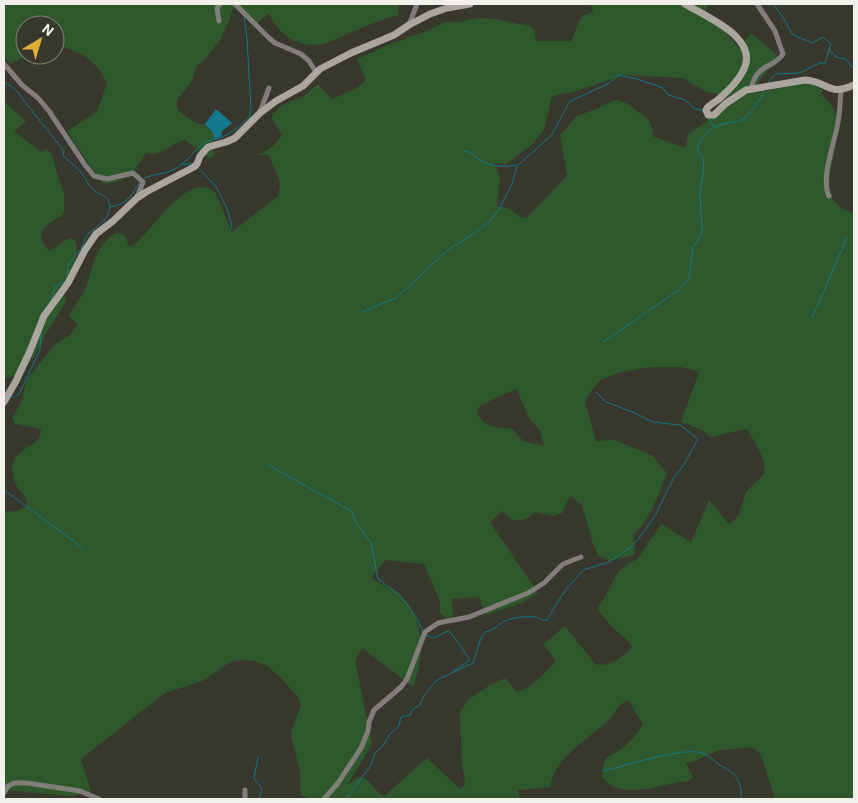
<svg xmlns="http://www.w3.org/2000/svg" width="858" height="803" font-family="Roboto,sans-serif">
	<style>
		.green { fill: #2e572b; fill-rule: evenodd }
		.water { fill: #127a8c }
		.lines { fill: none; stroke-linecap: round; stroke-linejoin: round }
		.stream { stroke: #127a8c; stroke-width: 1 }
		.street { stroke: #817d7a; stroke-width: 5 }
		.secondary { stroke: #aaa59f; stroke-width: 7 }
	</style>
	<rect width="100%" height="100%" fill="#38372e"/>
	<path class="green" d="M4,4h393l2,11c-18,4 -34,12 -52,19 -7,3 -14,7 -21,9 -24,7 -48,-7 -57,-30l-12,10 -22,-16 -3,3 -2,9 -10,21 -13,17 -11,10 -4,14 -15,19v8l5,6 16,10h7l8,9 1,23 -5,2 -24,-18c-14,2 -21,17 -39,13 -12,19 -18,29 -42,31l-6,-6 -31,-47 30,-19 10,-29c-12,-24 -27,-32 -52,-38v-20h-30v30h1l-16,9 -6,-9z
		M588,4h120l-4,10 21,17 14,17 12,-15 30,26c-10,9 -25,20 -26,34 19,-2 55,-18 68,-2l-2,3c4,5 12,11 14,18 10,24 -16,73 0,90 5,6 13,9 19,12v585h-79l-14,-44 -6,-6 -7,-2 -32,4 -23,11 -7,1 7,14 -5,4c-27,2 -67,22 -86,-4 2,-29 10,-17 25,-33 6,-5 11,-13 16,-19l-14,-24c-12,1 -14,16 -24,23 -16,12 -56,41 -54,63l-33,3 2,9h-209l-10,-4 -1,-24 -9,-34 1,-8 9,-23 -3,-9 -19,-21 -12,-10 -13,-5 -12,-1 -12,2 -28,19 -37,12 -84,66 10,33 -21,4 -66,-6v-278l13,-1 9,-4 1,-7c-3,-6 -11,-12 -13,-19 -10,-37 26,-28 27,-52l-26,-5 -3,-6 9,-16 6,-23 5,-6 23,-29 14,-8 9,-11 -9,-9c4,-10 12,-17 16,-27 9,-23 8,-41 31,-56 8,1 11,4 12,12l3,2c19,-12 55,-78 84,-55l17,40 46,-36 2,-13 -11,-28h-10l15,-10 8,-10 -10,-16 1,-5 10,-9 21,-9 14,-12 14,15c11,-5 27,-9 34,-20l-9,-20 33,-15 37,-13 18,-9h15l18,-4 16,1 36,7 4,4 2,11h35c5,-8 4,-16 12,-26l6,-1 4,-3 -1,-4zM624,75l59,3 23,14 18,3 6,-2 -24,29 -18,12 -2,12 -4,1 -30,-11 1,-5 -4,-11 -21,-16 -9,-4 -7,1 -16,8 -19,7 -17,19 7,41 -40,41 -5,1c-7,-5 -16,-13 -25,-11 1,-13 6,-32 -2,-41v-3l11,1 26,-19 12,-16 8,-33 24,-5zM652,367h29l18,5 -18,50 21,8 8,7 37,-8 2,3c5,10 21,33 14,43 -5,7 -14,11 -18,20 -6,14 -2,20 -16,29l-20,-24 -18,42 -30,-18 -23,34 -18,12 -5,7 -10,20 -8,12 14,17 18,16 3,5c-8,10 -25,21 -37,17l-30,-38 -22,18 13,17c-10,11 -24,27 -39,31l-12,-14 -15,7 -21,14 -9,13 2,56 3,11 -1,7 -4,3 -33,-31 -44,39 -17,-18 -7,-2 -11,7 24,-40 -17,-84 7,-12 51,39c12,-30 13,-72 -16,-94 -7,-5 -16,-9 -23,-13l-2,-4 14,-16 38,4 16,37v12l7,6 6,-2 -1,-18 25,-2 3,2 4,15 2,1 36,-12 16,-10 -48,-71 12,-11c11,12 20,13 33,1l19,4 8,-3 8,-17 12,9 11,39 5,11 11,6 26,-6 -1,-21c18,-16 24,-40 33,-61l-14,-17 -38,-16 -19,1 -11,-39c3,-6 7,-12 11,-17 11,-12 40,-16 56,-18zM516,389l13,29 11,13 4,15 -21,-5 -10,-12c-16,-2 -31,0 -36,-19l4,-5z
		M4,101l22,21 -12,9 27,21 6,-4 6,9 6,23 5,12v19l-2,5c-16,7 -31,20 -12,35l19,-13 6,2c6,15 -6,38 -12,53l3,6c-4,11 -11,20 -17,30 -11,19 -20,48 -45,49z"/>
	<path class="water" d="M216,109l16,14 -11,9 1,4 -8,3 -1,-6 -8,-9z"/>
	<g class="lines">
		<path class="stream" d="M240,4l1,1
			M829,49l7,8 10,2 5,7 3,1
			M4,82c15,8 15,13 25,25 11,15 24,29 35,44l-1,4c5,6 11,10 17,16 4,5 7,11 10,15 7,10 19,7 20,21 0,12 -14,20 -21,26 -5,5 -5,12 -9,17 -7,9 -15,14 -12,26
			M767,84l8,-10 24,-1 21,-10h5l6,-19 -8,-7 -11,6 -19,-8 -11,-19 -9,-12
			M708,118l6,9
			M464,151c9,1 11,6 17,10 12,6 24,6 36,4
			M182,164h11
			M198,167l19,21 11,23 4,17
			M144,178c9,-4 20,-4 29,-8 13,-6 21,-20 32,-28 5,-3 10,-2 15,-4 10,-4 21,-13 29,-20l2,-10 -4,-68 -3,-25
			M854,199v4
			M110,207c18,-4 20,-9 29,-24
			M51,301l4,-14 10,-6
			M362,312l34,-14 53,-49 29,-18 13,-11 7,-9 14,-27 5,-18 34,-30 19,-35 38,-17 10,-9 19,4 26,9 5,7 17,5 9,8 9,3
			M812,318l35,-80
			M39,319l8,-13
			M603,342l76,-52 10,-12 4,-31 8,-11 1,-4 -2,-40 4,-25 -1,-10 -6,-7c4,-19 19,-25 35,-28 3,0 6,0 8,-1 8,-3 22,-23 24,-31
			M11,397h4l4,-3 21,-44 1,-18
			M268,465l83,46 5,11 15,21 7,36 22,16 18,25 5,12
			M4,490l79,58
			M426,635l8,3 14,-7 3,2 19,27 -16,11
			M258,757l-4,21 8,11 -3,10
			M603,771c21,-5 75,-22 95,-19 11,2 17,11 27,16 12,6 18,17 16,31
			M346,799l25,-34 4,-12 8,-7 7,-12 9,-8 2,-9 9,-2 3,-6 7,-4 5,-11 12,-14 36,-17 8,-25 4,-6c10,-1 15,-11 25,-13 8,-2 18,-3 25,-2 5,1 6,4 12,3l17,-28 19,-22 26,-8 23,-16 8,-9 15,-21 19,-39 9,-11 15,-27 -18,-14 -27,-3 -18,-9 -29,-11 -10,-10"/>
		<path class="street" d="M235,4l33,33 7,6 26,11 8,7 7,11
			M219,21l-2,-13 3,-4
			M409,25l8,-21
			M4,64l18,21 16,13 11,13 36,54 9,11 13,3 26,-6 10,9 -6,15
			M751,89c5,-26 24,-21 32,-35l-8,-23 -18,-27
			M260,112l9,-24
			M829,196c-9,-17 6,-54 9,-74 2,-10 2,-21 3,-31
			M4,793l4,-7 6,-3h13l53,8 19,8
			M245,799v-9
			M324,799l14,-16 23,-35 7,-17 1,-9 5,-12 27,-23 6,-8 18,-47 13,-9 31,-6 59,-24 16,-10 19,-19 18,-7"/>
		<path class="secondary" d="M685,4c21,13 76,34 58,67 -5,10 -15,20 -23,27 -4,4 -9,6 -12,9l-2,3 2,5h6l11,-11 21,-14 59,-10c23,1 23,17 49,5
			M4,402l12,-21 14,-30 14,-35 24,-33 17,-33 11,-16 17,-13 24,-23 9,-6 48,-25 3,-3 3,-8 8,-9 18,-5 9,-4 25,-25 16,-12 27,-15 17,-17 31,-16 43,-18 15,-10 21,-11 17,-6 23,-4"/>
	</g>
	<rect width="858" height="803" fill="none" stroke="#f1f0eb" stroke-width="10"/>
	<g transform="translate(40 40) rotate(38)"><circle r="24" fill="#38372e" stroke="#82817a"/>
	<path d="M0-4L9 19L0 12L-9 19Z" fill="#e0b034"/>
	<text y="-8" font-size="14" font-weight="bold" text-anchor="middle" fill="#f1f0eb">N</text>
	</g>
</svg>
